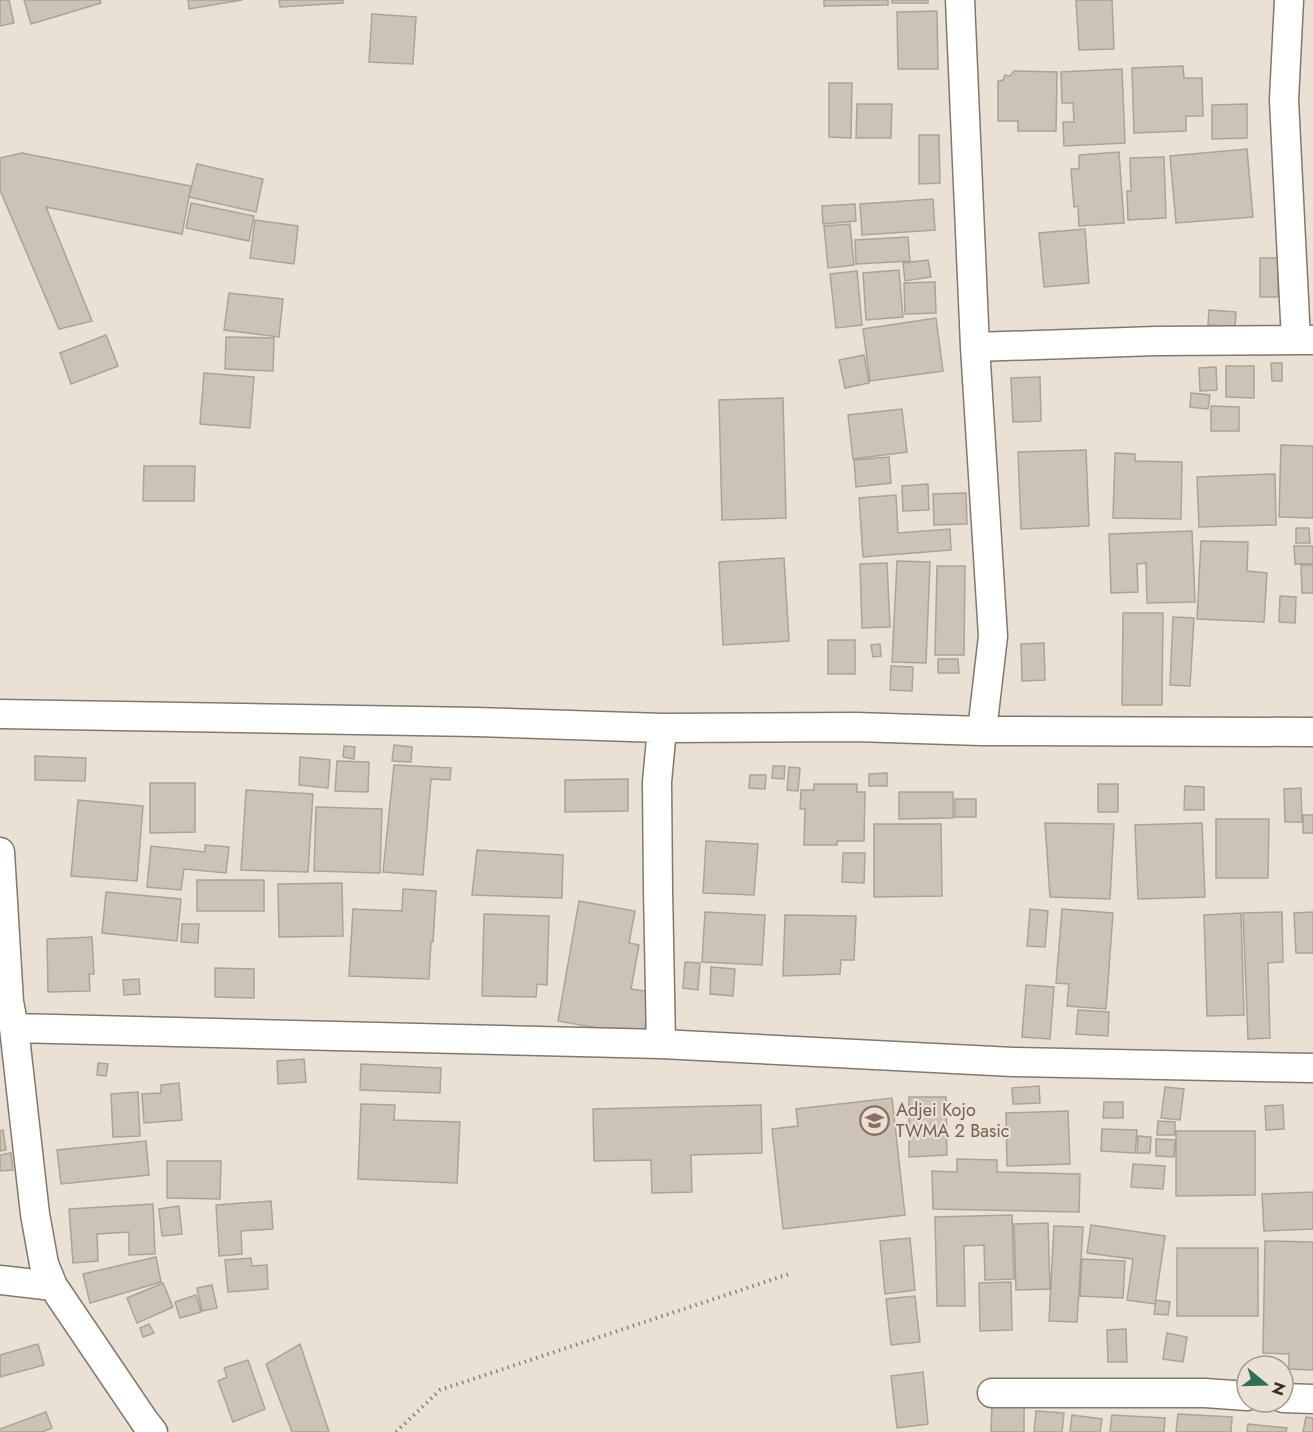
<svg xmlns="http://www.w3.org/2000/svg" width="1313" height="1432" font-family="Jost,sans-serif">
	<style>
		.building { fill: #ccc3b6; stroke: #aca397; stroke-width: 1.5 }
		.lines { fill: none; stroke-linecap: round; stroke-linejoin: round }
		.minor-casing { stroke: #82796e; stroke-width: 31 }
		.path { stroke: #89837a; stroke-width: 4; stroke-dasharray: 1.5 4.5; stroke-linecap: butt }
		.minor { stroke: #fff; stroke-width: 28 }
		.labels { text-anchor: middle; stroke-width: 4.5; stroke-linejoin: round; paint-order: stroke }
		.education-label { font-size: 18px; fill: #785e54; stroke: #eae0d4; text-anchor: start }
	</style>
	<rect width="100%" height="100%" fill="#eae0d4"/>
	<path class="building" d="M0,0h9l5,23 -14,3z
		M24,0h76l1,3 -70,21z
		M188,0h54l-53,9z
		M279,0h64v3l-63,4z
		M824,0h64v5l-64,1z
		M892,0h36v3h-36z
		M1076,0h36l2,49 -35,1z
		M937,11l1,58h-40l-1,-57z
		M372,14l44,3 -3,47 -44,-2z
		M1183,66l1,12h18l1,38h-17v15l-52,2 -2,-65z
		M1122,69l3,74 -61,3 -1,-24h11l-1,-19h-11l-1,-31z
		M1014,71l43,1 -1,59h-38v-10h-20v-40l5,-1 2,-5 5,1z
		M829,83h23l-1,55 -22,-1z
		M857,104h35l-1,34h-35z
		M1247,104v34l-35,1v-34z
		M919,135h20l1,48 -21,1z
		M1247,149l6,68 -77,6 -6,-67z
		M1119,152l5,71 -45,3 -1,-20 -4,1 -3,-38h8v-14z
		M22,153l169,33 -9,48 -136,-27 46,114 -33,8 -59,-139v-32z
		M1164,157l2,61 -38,2 -1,-29h4l-1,-33z
		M197,164l66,15 -7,33 -67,-15z
		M933,199l2,31 -73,5 -2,-31z
		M191,203l63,13 -5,25 -63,-13z
		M855,204l1,17 -33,3 -1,-18z
		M255,220l43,6 -4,38 -44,-6z
		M850,224l4,41 -26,3 -4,-42z
		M1085,229l4,54 -45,4 -5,-54z
		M908,237l2,24 -54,3 -1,-24z
		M1260,258h18v39h-18z
		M928,260l3,17 -26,4 -2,-18z
		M899,270l4,47 -37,3 -3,-47z
		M857,271l5,54 -26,3 -6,-54z
		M935,282l1,31 -31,1 -1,-31z
		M229,293l54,6 -4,38 -55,-7z
		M1209,310l27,2 -1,15 -27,-2z
		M936,318l7,53 -73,10 -7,-52z
		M106,335l12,31 -47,18 -11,-31z
		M226,337l48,1 -1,33 -48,-2z
		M864,355l5,28 -24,5 -6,-28z
		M1271,363h11v18h-10z
		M1226,366h28v32l-28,-1z
		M1216,367l1,23 -17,1 -1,-23z
		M204,373l50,4 -4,51 -50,-4z
		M1040,377l1,44 -28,1 -2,-44z
		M1191,393l19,2 -2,14 -18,-2z
		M783,398l3,120 -64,2 -3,-120z
		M1211,406l28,1v24h-28z
		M902,409l5,43 -54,7 -5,-44z
		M1281,445l32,1v72l-34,-1z
		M1086,450l3,76 -68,3 -3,-77z
		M1115,453l20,1v7l47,1 -1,57 -68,-1z
		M889,457l2,26 -35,4 -2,-27z
		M144,466h51l-1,35h-51z
		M1275,474l1,51 -77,2 -2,-50z
		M928,484l1,26 -26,1 -1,-25z
		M966,493l1,31 -33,1 -1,-31z
		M896,495l2,38 52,-4 1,21 -88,7 -4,-59z
		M1296,528h13l1,15h-14z
		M1192,531l3,71 -48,1 -1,-40 -9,1 1,28 -27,1 -2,-59z
		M1201,541l47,1 -1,29 20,2 -3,49 -67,-3z
		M1294,546h19v18h-18z
		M784,558l5,83 -66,4 -4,-83z
		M897,561l33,1 -4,101 -34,-1z
		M887,563l3,64 -28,1 -2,-64z
		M1301,565h12v28h-11z
		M937,566h28l-1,89h-29z
		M1280,596l16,1 -1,26 -16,-1z
		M1123,613h40l-1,92h-40z
		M1173,617l21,1 -4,68 -20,-1z
		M828,640h27v34h-27z
		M1044,643l1,37 -23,1 -1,-37z
		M880,644l1,12 -8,1 -2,-12z
		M938,659h20l1,14h-21z
		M891,666l22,1 -1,24 -22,-1z
		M394,745l18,2 -1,15 -19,-1z
		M344,746l11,1 -1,12 -11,-2z
		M35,756l51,2 -1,23 -50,-1z
		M300,757l30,3 -2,28 -29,-3z
		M337,761l32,1 -1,30 -33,-1z
		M394,765l57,3 -1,12 -19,-1 -8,96 -40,-3z
		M773,766h12l-1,13 -12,-1z
		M789,767l11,1 -2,23 -11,-1z
		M887,773v13h-18v-12z
		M750,775h16l-1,14 -16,-1z
		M628,779v32l-63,1v-32z
		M150,783h45v49l-45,1z
		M814,784h43v8h8l-1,49h-27v4h-33l1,-36h-5l1,-19h13z
		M1098,784h20v28h-20z
		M1185,786l19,1v23h-20z
		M1301,788l1,34h-17l-1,-33z
		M246,790l67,4 -5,78 -67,-2z
		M899,792h54v26l-54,1z
		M955,799h21v18h-21z
		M78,800l65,6 -6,75 -66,-5z
		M316,807l66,2 -2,64 -66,-2z
		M1303,815h10v18h-10z
		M1216,819h53l-1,59h-52z
		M1045,823l69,1 -4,75 -60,-2z
		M1202,823l3,74 -67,2 -3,-74z
		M874,824h67l1,72 -68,1z
		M706,841l52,3 -4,51 -51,-2z
		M205,845l24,2 -3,26 -42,-4 -3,21 -34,-3 4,-41 54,6z
		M477,850l86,5 -1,43 -90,-3z
		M843,853h22l-1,30 -22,-1z
		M197,880h67v31h-67z
		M342,883l1,53 -64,1 -1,-53z
		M403,889l33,2 -3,51h-2l-2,37 -80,-3 4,-67 49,2z
		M106,892l75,7 -4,42 -75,-8z
		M579,901l56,10 -6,32 10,2 -8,44 20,3 -8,44 -85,-15z
		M1030,909l18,2 -3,36 -18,-1z
		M1062,909l51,4 -7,96 -39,-3 2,-22 -13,-1z
		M705,912l60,3 -3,50 -60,-3z
		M1282,912l1,50 -15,1 2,75 -22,1 -5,-126z
		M1313,912v41h-17l-2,-40z
		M1241,913l3,102 -37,1 -3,-101z
		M484,914l65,2 -2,69 -10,-1 -1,13 -54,-1z
		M785,915l71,1 -2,44h-13l-1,14 -57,2z
		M182,924h17l-1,19 -17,-1z
		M92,937l2,37h-5l1,17 -42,1 -1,-53z
		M685,962l15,1 -2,27 -15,-2z
		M711,967l24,2 -2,27 -23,-2z
		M215,968l39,1v29l-39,-1z
		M139,979l1,15 -16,1 -1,-15z
		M1026,985l28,2 -4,52 -28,-2z
		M1078,1010l31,2 -1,24 -32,-2z
		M304,1059l2,23 -28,2 -1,-23z
		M98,1063l10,1 -2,12 -9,-1z
		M361,1064l80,4 -1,25 -80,-3z
		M179,1083l3,37 -38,3 -2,-29 19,-1v-8z
		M1039,1086l1,17 -27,1 -1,-16z
		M1165,1087l19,2 -4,31 -19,-2z
		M138,1092l2,44 -27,1 -2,-43z
		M909,1097h37l1,58 -38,2z
		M892,1098l13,117 -122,14 -11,-100 26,-3 -2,-17z
		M1104,1102h19v16h-20z
		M361,1104l34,1 -1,15 66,2 -3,61 -99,-4z
		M761,1105l1,48 -71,2 1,37 -40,1 -1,-33 -57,1 -1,-52z
		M1283,1105l1,24 -18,1 -1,-24z
		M1068,1111l2,53 -63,2 -1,-53z
		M1158,1121l17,1v13h-18z
		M1102,1129l35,1 -2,23 -34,-2z
		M3,1130l3,20 -6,1v-20z
		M1176,1131h79v64l-79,1z
		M1138,1136l13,1 -1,16h-13z
		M1156,1139l19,1 -1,17 -18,-1z
		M146,1141l3,34 -88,9 -4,-34z
		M11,1153l2,17 -13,1v-16z
		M957,1159l40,1v12l83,2 -1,38 -146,-3 -1,-38 25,1z
		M167,1161h54l-1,38 -53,-1z
		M1133,1164l32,2 -2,23 -32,-2z
		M1313,1192v37l-49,2 -2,-37z
		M271,1201l2,28 -32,2 1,23 -23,2 -3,-51z
		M153,1204l2,50 -26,1v-23l-32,2 1,27 -25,2 -4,-54z
		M179,1206l3,28 -20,2 -3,-27z
		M1012,1215l2,64 -29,1 -1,-35 -20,1 1,60h-28l-2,-89z
		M1048,1223l2,66 -34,1 -2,-66z
		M1091,1225l74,11 -10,68 -28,-4 6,-41 -46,-6z
		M1054,1226l29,1 -6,95 -28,-1z
		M910,1238l5,52 -30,4 -5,-53z
		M1265,1241l48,1v128l-24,-1v-15l-26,-1z
		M1177,1248h81v68h-81z
		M156,1257l5,25 -71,21 -7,-29z
		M251,1258l1,8 15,-1 1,24 -40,3 -3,-32z
		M1082,1259l43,2 -2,37 -43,-2z
		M1011,1282l1,48 -32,1 -1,-48z
		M163,1283l10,24 -36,16 -10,-25z
		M212,1285l5,23 -15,3 -5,-23z
		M196,1295l5,17 -21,6 -5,-16z
		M915,1296l5,46 -29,3 -5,-46z
		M1156,1300l14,2 -2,13 -14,-1z
		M149,1324l5,9 -11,4 -3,-9z
		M1126,1329l1,33h-19l-1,-32z
		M1167,1333l20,4 -4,25 -20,-3z
		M38,1344l6,21 -44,12v-22z
		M300,1344l29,88h-37l-26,-68z
		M248,1360l17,49 -32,13 -15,-41 9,-4 -3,-9z
		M923,1372l5,52 -31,4 -6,-52z
		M992,1404l32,1v27h-33z
		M1036,1411l28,2 -2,19h-28z
		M46,1412l6,16 -10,4h-42v-3z
		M1178,1414l54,3 -1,15h-55z
		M1072,1415l30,4 -2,13h-30z
		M1112,1415l53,3 -1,14h-54z
		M1306,1417l7,1v14h-10z
		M1248,1424l39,4 -1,4h-39z"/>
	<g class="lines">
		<defs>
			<path id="minor" d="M960,0l15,347 18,289 -11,95
				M1289,0l-5,100 12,240h17
				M975,347l181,-6 140,-1
				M0,714l476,8 186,6 193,-1 127,4 331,1
				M0,852l9,150 5,26 21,186 9,50 9,22 92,136 8,10
				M14,1028l647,16 352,18 300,6
				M661,1044l-3,-154 -1,-108 5,-54
				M0,1280l53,6
				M992,1393h213l42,3
				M1283,1398l30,1"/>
		</defs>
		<use href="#minor" class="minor-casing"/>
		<path class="path" d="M396,1432l44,-42 352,-117"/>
		<use href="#minor" class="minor"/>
	</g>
	<defs>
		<symbol id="school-ring" viewBox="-11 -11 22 22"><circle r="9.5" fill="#eae0d4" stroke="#8d6e63" stroke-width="1.5"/><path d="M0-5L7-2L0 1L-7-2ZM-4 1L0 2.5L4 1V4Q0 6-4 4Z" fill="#8d6e63"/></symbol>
	</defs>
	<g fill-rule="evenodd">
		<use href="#school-ring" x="858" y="1104" width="33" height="33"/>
	</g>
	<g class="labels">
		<g class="education-label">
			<text x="896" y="1116">Adjei Kojo<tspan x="896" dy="21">TWMA 2 Basic</tspan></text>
		</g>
	</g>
	<g transform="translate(1265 1384) rotate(109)"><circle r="28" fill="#eae0d4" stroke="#a09990" stroke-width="1.5"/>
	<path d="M0-4.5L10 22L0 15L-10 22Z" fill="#316e59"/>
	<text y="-9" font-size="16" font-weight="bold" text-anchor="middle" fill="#322f2a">N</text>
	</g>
</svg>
